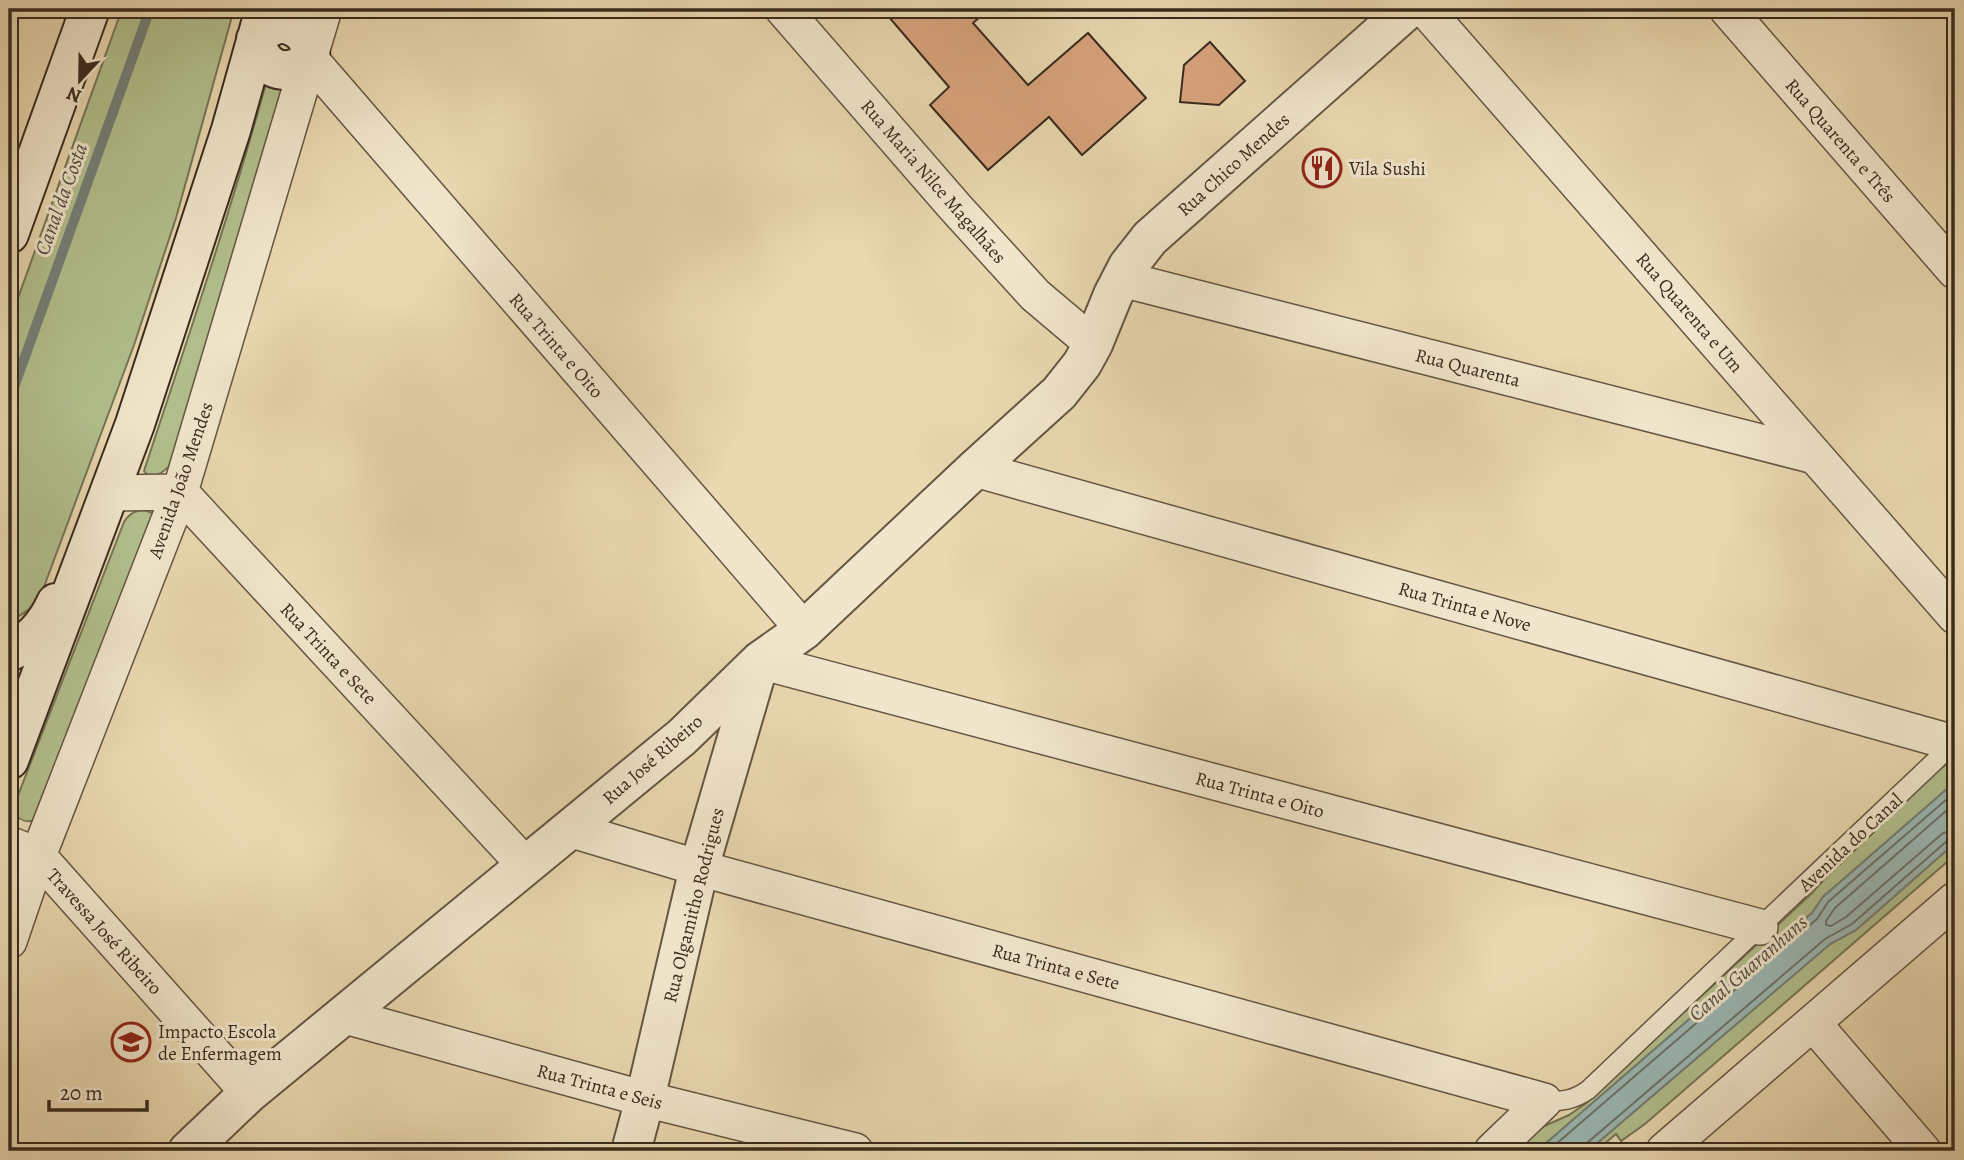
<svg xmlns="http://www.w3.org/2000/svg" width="1964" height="1160" font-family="Alegreya,serif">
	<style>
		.green { fill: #b2c08e; stroke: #767656; stroke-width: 2 }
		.water { fill: #9bb8b5; stroke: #748079; stroke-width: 2 }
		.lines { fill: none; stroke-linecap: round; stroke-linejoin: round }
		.shore { stroke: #6a726a; stroke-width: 2 }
		.stream { stroke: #748079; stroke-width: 10 }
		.building { fill: #d7a27b; stroke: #392b1e; stroke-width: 2 }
		.service-casing { stroke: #655642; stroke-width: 21 }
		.minor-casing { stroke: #655642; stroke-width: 38 }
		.tertiary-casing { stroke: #655642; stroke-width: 42 }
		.secondary-casing { stroke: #392b1e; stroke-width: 42 }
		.service { stroke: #f1e6cc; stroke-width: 18 }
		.minor { stroke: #f1e6cc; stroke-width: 35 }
		.tertiary { stroke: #f1e6cc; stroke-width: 38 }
		.secondary { stroke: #f1e6cc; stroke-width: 38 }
		.labels { text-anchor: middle; stroke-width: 6; stroke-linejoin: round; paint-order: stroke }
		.street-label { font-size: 19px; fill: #392b1e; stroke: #f1e6cc }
		.poi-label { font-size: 19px; fill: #392b1e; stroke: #f1e6cc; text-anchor: start }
		.water-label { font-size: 21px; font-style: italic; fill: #524e44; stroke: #f1e6cc }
	</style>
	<rect width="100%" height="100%" fill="#e9d8b0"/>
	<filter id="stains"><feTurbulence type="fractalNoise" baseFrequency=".00286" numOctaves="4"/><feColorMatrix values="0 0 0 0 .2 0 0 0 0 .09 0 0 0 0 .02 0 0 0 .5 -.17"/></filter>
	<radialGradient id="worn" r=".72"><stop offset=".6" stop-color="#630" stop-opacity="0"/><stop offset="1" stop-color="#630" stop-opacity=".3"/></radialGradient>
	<path class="green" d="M122,9h112l-58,209 -42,127 -92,247c-7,14 -17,23 -33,28v-297z
		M286,81l-115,384 -10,8 -11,5 -6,-7c42,-127 85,-254 121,-384l4,-5z
		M144,510l8,3 1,3 -114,303c-12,5 -20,2 -27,-8l112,-289c5,-8 10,-11 20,-12z
		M1955,757v25l-132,115 -11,16 -275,238h-31l34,-23 29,-13 16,-11 226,-210 41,-46 83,-75z
		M1955,843v12l-310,269 -24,17 -5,-7 -20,17h-8l242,-207 26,-14z"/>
	<path class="water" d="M1955,782v61l-99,87 -26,14 -242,207h-51l275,-238 11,-16z"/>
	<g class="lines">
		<path class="shore" d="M1955,803l-120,105 -9,13v4l5,1 15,-9 97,-84 12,-3
			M1548,1151l269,-232 11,-17 127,-110
			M1584,1151l3,-8 238,-204 27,-15 96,-84 7,-1"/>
		<path class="stream" d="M9,401l141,-392"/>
	</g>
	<path class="building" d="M882,9h107l-16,14 55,62 60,-52 58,65 -64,57 -33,-38 -61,53 -58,-65 19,-18z
		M1210,42l35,39 -26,24 -39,-3 4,-37z"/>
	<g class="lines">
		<defs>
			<path id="service" d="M1544,1101c17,1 30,-1 44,-11l367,-348"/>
			<path id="minor" d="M783,9l172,198 80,88 58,49
				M1425,9l530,607
				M1727,9l228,262
				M310,59l494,571
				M1122,279l693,177
				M975,469l979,274
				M110,493l70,-1 346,374
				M760,661l1000,266
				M569,829l130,39 845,233
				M9,844l29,12 211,237
				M9,941l29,-85 142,-364 144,-483
				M345,1016l300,83 210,52
				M1813,1023l110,128
				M1492,1151l52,-50
				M1664,1151l291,-251"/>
			<path id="tertiary" d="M188,1151l61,-58 433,-356 78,-76 44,-31 171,-161 84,-76 23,-29 11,-20 20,-49 15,-29 22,-28 258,-229
				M631,1151l14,-52 54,-231 60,-205"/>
			<path id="secondary" d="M282,23c20,5 30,15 28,36 -23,21 -50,11 -54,-20 8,-9 14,-13 26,-16z
				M9,234l81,-225
				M9,652c22,-10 37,-27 47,-49
				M9,760l126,-336 96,-294 34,-121"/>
		</defs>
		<use href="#service" class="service-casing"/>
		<use href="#minor" class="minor-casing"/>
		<use href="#tertiary" class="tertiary-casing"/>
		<use href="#secondary" class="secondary-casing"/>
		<use href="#service" class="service"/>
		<use href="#minor" class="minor"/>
		<use href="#tertiary" class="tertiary"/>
		<use href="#secondary" class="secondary"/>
	</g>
	<defs>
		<symbol id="restaurant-ring" viewBox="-11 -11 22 22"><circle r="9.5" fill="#f1e6cc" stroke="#8f2418" stroke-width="1.5"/><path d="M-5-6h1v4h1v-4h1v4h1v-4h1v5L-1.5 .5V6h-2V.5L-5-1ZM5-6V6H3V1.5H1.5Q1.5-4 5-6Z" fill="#8f2418"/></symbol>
		<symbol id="university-ring" viewBox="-11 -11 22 22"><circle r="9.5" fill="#f1e6cc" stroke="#8f2418" stroke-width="1.5"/><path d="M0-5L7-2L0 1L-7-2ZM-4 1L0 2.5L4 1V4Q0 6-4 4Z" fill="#8f2418"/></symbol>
	</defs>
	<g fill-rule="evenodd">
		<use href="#restaurant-ring" x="1300" y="146" width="44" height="44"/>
		<use href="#university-ring" x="109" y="1020" width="44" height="44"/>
	</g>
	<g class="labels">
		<g class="street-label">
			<text transform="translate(1841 140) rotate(49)" y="7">Rua Quarenta e Três</text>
			<text transform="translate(1233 164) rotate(-42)" y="7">Rua Chico Mendes</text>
			<text transform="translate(934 181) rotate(49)" y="7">Rua Maria Nilce Magalhães</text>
			<text transform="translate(1690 312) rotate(49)" y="7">Rua Quarenta e Um</text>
			<text transform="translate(557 345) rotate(49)" y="7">Rua Trinta e Oito</text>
			<text transform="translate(1468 367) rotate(14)" y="7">Rua Quarenta</text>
			<text transform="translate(180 480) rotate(-71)" y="7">Avenida João Mendes</text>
			<text transform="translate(1465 606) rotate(16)" y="7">Rua Trinta e Nove</text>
			<text transform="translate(329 653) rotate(47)" y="7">Rua Trinta e Sete</text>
			<text transform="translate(652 759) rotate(-41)" y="7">Rua José Ribeiro</text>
			<text transform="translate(1260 794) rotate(15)" y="7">Rua Trinta e Oito</text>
			<text transform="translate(1850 842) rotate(-43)" y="7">Avenida do Canal</text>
			<text transform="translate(693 905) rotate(-76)" y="7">Rua Olgamitho Rodrigues</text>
			<text transform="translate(105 931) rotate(48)" y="7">Travessa José Ribeiro</text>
			<text transform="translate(1056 966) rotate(15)" y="7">Rua Trinta e Sete</text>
			<text transform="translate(600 1086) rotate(15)" y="7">Rua Trinta e Seis</text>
		</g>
		<g class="poi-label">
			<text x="1349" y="175">Vila Sushi</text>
			<text x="158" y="1038">Impacto Escola<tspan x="158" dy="22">de Enfermagem</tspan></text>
		</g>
		<g class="water-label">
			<text transform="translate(61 199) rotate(-70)" y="7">Canal da Costa</text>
			<text transform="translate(1748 968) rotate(-41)" y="7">Canal Guaranhuns</text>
		</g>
	</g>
	<rect width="1964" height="1160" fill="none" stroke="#e9d8b0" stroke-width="35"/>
	<rect x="10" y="10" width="1943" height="1139" fill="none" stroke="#392b1e" stroke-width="3.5"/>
	<rect x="18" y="18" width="1929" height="1125" fill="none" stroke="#392b1e" stroke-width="2"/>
	<g transform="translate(80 80) rotate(202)" stroke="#f1e6cc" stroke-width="5" paint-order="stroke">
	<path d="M0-5L12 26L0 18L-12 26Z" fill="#392b1e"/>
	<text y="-10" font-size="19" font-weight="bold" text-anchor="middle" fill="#392b1e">N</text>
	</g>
	<path d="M49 1100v10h98v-10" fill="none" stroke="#392b1e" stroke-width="3.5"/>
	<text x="60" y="1100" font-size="21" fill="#392b1e" stroke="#f1e6cc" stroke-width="5" paint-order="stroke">20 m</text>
	<rect width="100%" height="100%" filter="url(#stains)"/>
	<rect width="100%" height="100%" fill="url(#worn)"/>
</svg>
